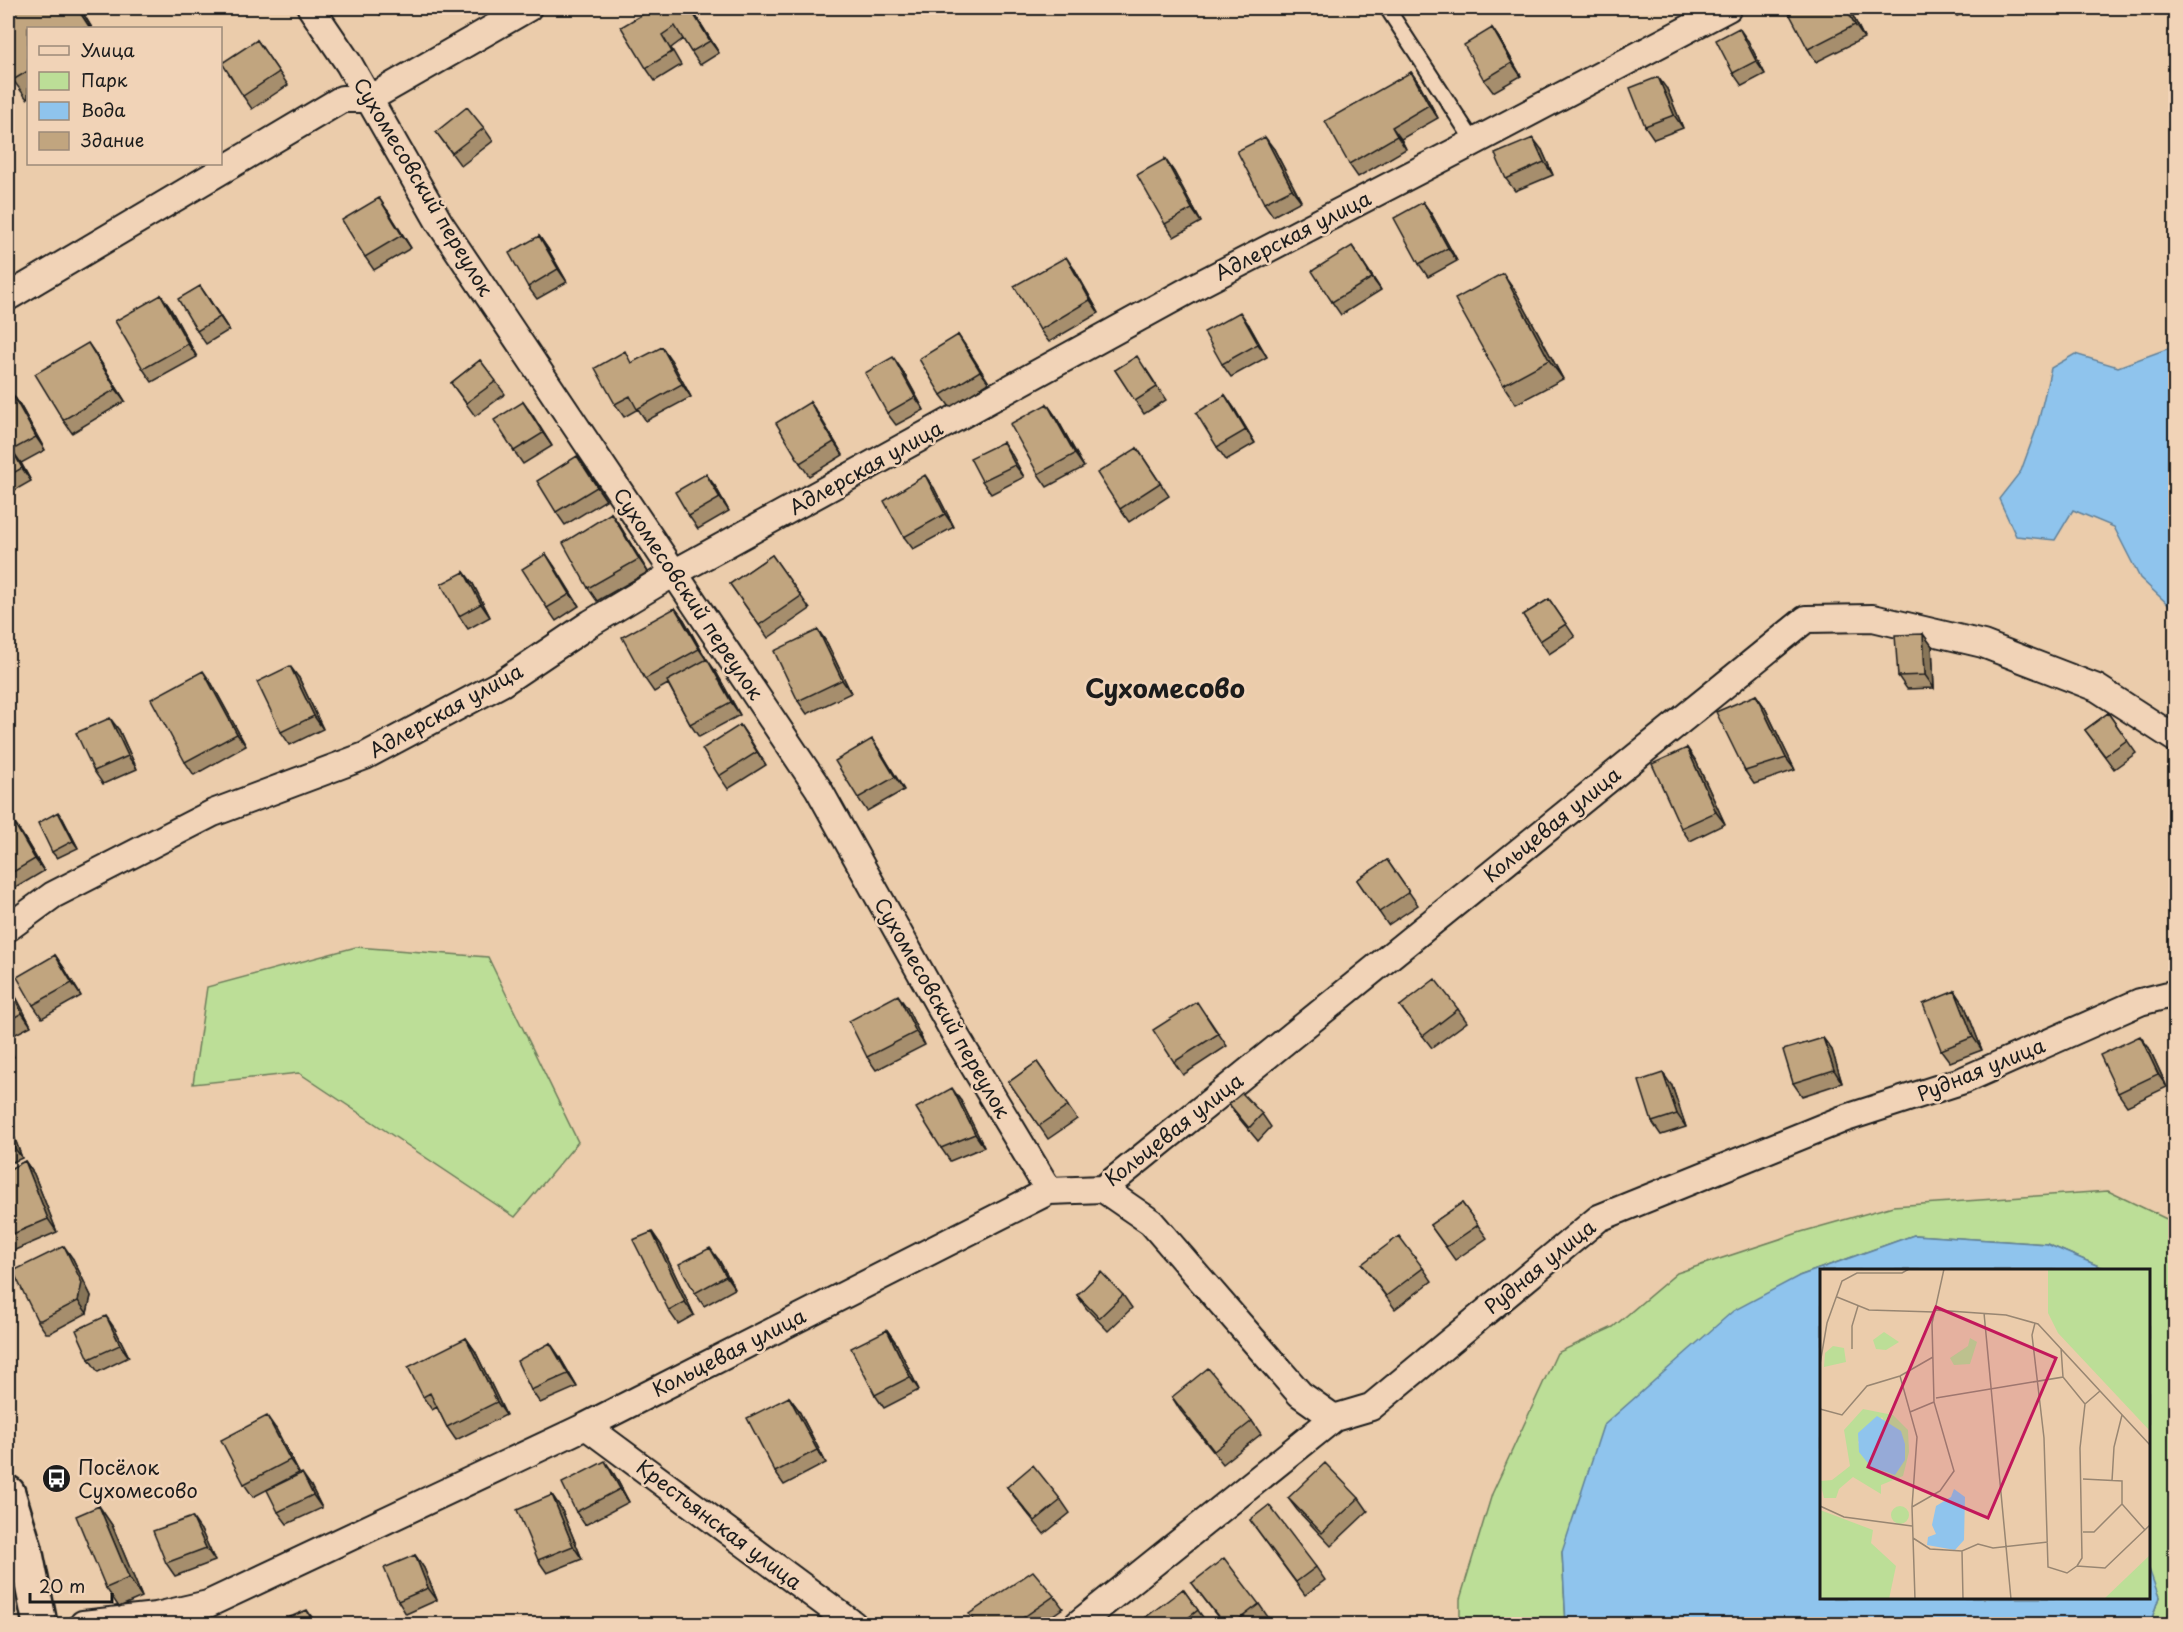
<svg xmlns="http://www.w3.org/2000/svg" width="2183" height="1632" font-family="'Playpen Sans',sans-serif">
	<style>
		.green { fill: #bcde97; stroke: #6c7d5a; stroke-width: 1.5 }
		.water { fill: #8fc4ed; stroke: #618199; stroke-width: 1.5 }
		.lines { fill: none; stroke-linecap: round; stroke-linejoin: round }
		.lane-casing { stroke: #1c1c1c; stroke-width: 18 }
		.street-casing { stroke: #1c1c1c; stroke-width: 30 }
		.secondary-casing { stroke: #1c1c1c; stroke-width: 38 }
		.lane { stroke: #f1d3b7; stroke-width: 14 }
		.street { stroke: #f1d3b7; stroke-width: 26 }
		.secondary { stroke: #f1d3b7; stroke-width: 33 }
		.wall { fill: #a68e6d; stroke: #1c1c1c; stroke-width: 1.5 }
		.shaded-wall { fill: #877459; stroke: #1c1c1c; stroke-width: 1.5 }
		.building { fill: #c1a57f; stroke: #1c1c1c; stroke-width: 1.5 }
		.labels { text-anchor: middle; stroke-width: 5; stroke-linejoin: round; paint-order: stroke }
		.street-label { font-size: 20px; fill: #1c1c1c; stroke: #f1d3b7 }
		.poi-label { font-size: 20px; fill: #1c1c1c; stroke: #f1d3b7; text-anchor: start }
		.district-label { font-size: 26px; font-weight: bold; fill: #1c1c1c; stroke: #f1d3b7 }
		.inset-road { fill: none; stroke: #988672; stroke-width: 1.5 }
		.view { fill: #c2185b; fill-opacity: 0.15; stroke: #c2185b; stroke-width: 3 }
		.inset-edge { fill: none; stroke: #1c1c1c; stroke-width: 3 }
	</style>
	<rect width="100%" height="100%" fill="#ebccab"/>
	<filter id="ink" filterUnits="userSpaceOnUse"><feTurbulence type="fractalNoise" baseFrequency=".0167" numOctaves="2"/><feDisplacementMap in="SourceGraphic" scale="12" xChannelSelector="R" yChannelSelector="G"/><feConvolveMatrix kernelMatrix="1 2 1 2 8 2 1 2 1" color-interpolation-filters="sRGB"/></filter>
	<g filter="url(#ink)">
		<path class="green" d="M356,947l132,10 90,185 -63,75 -216,-144 -106,11 14,-97z
			M2108,1191l67,32v401h-25l9,-27 -11,-28v-299h-40l-61,-26 -133,-9 -115,41 -237,276 4,72h-106v-25l32,-105 65,-141 56,-26 64,-54 124,-41 92,-26z"/>
		<path class="water" d="M2175,346h1l-1,265 -35,-33 -26,-51 -41,-17 -18,30 -39,-4 -17,-37 22,-28 16,-44 14,-59 24,-14 43,13z
			M1914,1235l133,9 61,26h-286v328h326l1,-29 10,28 -9,27h-584l-4,-72 41,-126 130,-115 66,-35z"/>
		<g class="lines">
			<defs>
				<path id="lane" d="M1387,8l87,134"/>
				<path id="street" d="M311,8l38,56 90,158 379,566 139,250 92,153
					M8,297l334,-198h27l159,-91
					M8,928l45,-33 160,-82 152,-57 137,-73 89,-60 83,-50 526,-289 274,-142 254,-134
					M1103,1189l48,33 149,172 34,24
					M586,1426l267,198
					M83,1624l73,-8 52,-12 378,-178 463,-235 54,-2 703,-570 67,-1 110,26 114,44 79,51
					M1078,1624l256,-206 37,-11 228,-189 244,-99 121,-39 176,-78 36,-9"/>
				<path id="secondary" d="M8,1493l17,56 15,75"/>
			</defs>
			<use href="#lane" class="lane-casing"/>
			<use href="#street" class="street-casing"/>
			<use href="#secondary" class="secondary-casing"/>
			<use href="#lane" class="lane"/>
			<use href="#street" class="street"/>
			<use href="#secondary" class="secondary"/>
		</g>
		<path class="wall" d="M8,8h72l12,20h-64v70l-1,1 -14,-19z
			M375,8h18l-13,7z
			M642,8h49l28,45 -19,12 -17,-26 -12,9 10,17 -26,16 -9,-13 -1,-55z
			M1789,8h60l15,30 -48,24 -8,-13z
			M1951,8h25l-19,8z
			M1492,28l9,13 20,35 -28,16 -9,-12z
			M257,40l31,45 -36,24 -9,-13z
			M1748,41l17,33 -23,12 -9,-13z
			M1411,72l9,13 18,33 -37,21 5,10 -48,28 -9,-13z
			M1667,89l16,39 -29,11 -9,-13z
			M484,128l9,13 -32,25 -25,-34z
			M1274,149l27,52 -28,15 -9,-13z
			M1542,150l11,25 -38,16 -9,-12z
			M1165,159l9,13 27,50 -27,15 -9,-13z
			M1423,202l9,13 25,46 -29,16 -9,-13z
			M388,211l23,37 -37,22 -9,-13z
			M539,236l9,13 19,33 -30,17 -9,-12z
			M1361,259l20,31 -40,25 -9,-13z
			M1075,270l24,43 -50,29 -9,-12z
			M1516,292l47,87 -47,25 -13,-19z
			M161,295l9,13 27,49 -45,25 -9,-13z
			M209,299l20,31 -23,14 -9,-13z
			M1249,325l18,32 -36,20 -9,-13z
			M958,335l31,48 -39,24 -9,-12z
			M97,356l28,45 -53,32 -9,-13z
			M480,360l25,34 -30,22 -24,-33z
			M671,360l20,37 -45,24 -8,-12 -14,8 -9,-13 18,-42z
			M1146,369l20,31 -22,14 -29,-44z
			M902,370l22,40 -28,15 -9,-12z
			M11,392l9,13 25,45 -24,13 10,18 -21,12 -2,-4v-95z
			M1225,395l9,13 21,35 -29,17 -9,-13z
			M523,402l29,44 -29,18 -9,-13z
			M810,402l33,53 -34,21 -9,-13z
			M1047,404l9,13 28,50 -37,20 -9,-13z
			M1137,448l32,48 -40,26 -9,-13z
			M1012,455l12,22 -33,17 -9,-13z
			M586,469l20,31 -41,25 -9,-13z
			M715,486l14,25 -31,18 -9,-13z
			M934,488l20,39 -41,22 -9,-12z
			M611,513l9,13 28,46 -51,29 -9,-13z
			M546,554l33,52 -23,15 -9,-13z
			M772,555l38,54 -42,29 -38,-54z
			M464,572l9,12 17,33 -22,12 -9,-13z
			M1549,599l26,38 -26,17 -26,-39z
			M675,608l9,12 22,39 10,13 24,43 -41,22 -9,-13 -22,-40 -14,8 -9,-13z
			M818,630l9,13 24,50 -44,21 -9,-13z
			M1923,634l9,12 2,42 -27,1 -9,-13z
			M299,678l24,51 -33,16 -9,-13z
			M212,684l34,62 -52,29 -9,-13z
			M1756,695l9,13 30,62 -41,14 -9,-13z
			M2108,713l28,40 -22,16 -29,-39z
			M740,725l26,40 -38,24 -9,-13z
			M119,730l18,39 -34,15 -9,-13z
			M1687,748l9,13 29,63 -35,17 -9,-13z
			M881,752l23,38 -37,21 -9,-13z
			M63,819l15,29 -21,10 -5,-6z
			M8,824l14,10 22,37 -32,19 -4,-6z
			M1387,860l31,45 -30,20 -31,-45z
			M55,955l9,13 17,28 -39,22 -9,-13z
			M8,986l9,13 14,27 -23,12z
			M1955,991l9,13 18,46 -32,12 -9,-12z
			M1400,1006l58,3 9,13 -35,26z
			M907,1008l18,37 -49,25 -9,-13z
			M1206,1015l21,31 -44,29 -9,-13z
			M1823,1038l9,12 10,33 -40,13 -9,-13z
			M8,1044l6,13 -6,4z
			M2149,1048l18,39 -40,19 -9,-13z
			M1037,1062l40,57 -29,20 -39,-57z
			M1672,1086l14,41 -25,8 -9,-13z
			M961,1101l23,46 -34,14 -9,-13z
			M1229,1104l33,10 9,13 -13,14 -20,-24z
			M8,1120l14,38 -14,6z
			M25,1161l9,13 23,58 -49,21v-83z
			M1462,1203l25,35 -32,22 -25,-35z
			M652,1232l9,13 33,70 -16,9 -9,-13z
			M73,1259l18,37 -4,17 -37,20h-4l-9,-13z
			M719,1260l16,29 -31,17 -9,-13z
			M1362,1264l61,4 9,13 -37,28z
			M1077,1295h46l9,13 -24,23 -22,-23z
			M115,1329l14,28 -31,15 -9,-13z
			M887,1330l9,13 23,47 -35,18 -9,-13z
			M466,1338l9,13 31,64 -50,25 -9,-13 -10,-20 -5,3 -9,-13z
			M550,1343l9,13 18,31 -37,16 -9,-13z
			M789,1397l9,12 28,54 -42,22 -9,-13z
			M1172,1397l80,24 9,13 -38,30 -43,-54z
			M276,1429l23,44 -46,24 -9,-13z
			M614,1474l15,28 -44,23 -9,-13z
			M311,1486l11,22 -35,16 -9,-12z
			M1007,1487l54,13 9,13 -26,21 -28,-35z
			M552,1495l9,13 21,51 -35,14 -9,-13z
			M1288,1498h71l9,13 -37,35 -34,-36z
			M99,1506l13,19 30,72 -23,10 -13,-19z
			M1250,1520l66,47 9,13 -20,15z
			M201,1530l14,31 -40,15 -9,-13z
			M415,1555l9,13 13,32 -31,14 -8,-13z
			M1192,1583l67,21 9,13 -9,7h-36z
			M1183,1589l24,34 -1,1h-55z
			M1054,1596l9,12 -23,16h-63z"/>
		<path class="shaded-wall" d="M77,8h3l12,20h-2z
			M690,8h1l28,45 -9,-12z
			M1846,8h3l15,30 -9,-13z
			M1492,28l9,13 20,35 -9,-13z
			M1739,28l9,13 17,33 -9,-13z
			M1411,72l9,13 18,33 -9,-13z
			M1658,77l9,12 16,39 -9,-13z
			M1392,127l9,12 5,10 -9,-13z
			M1265,137l9,12 27,52 -9,-12z
			M1533,138l9,12 11,25 -9,-13z
			M1165,159l9,13 27,50 -9,-13z
			M379,198l9,13 23,37 -9,-13z
			M1423,202l9,13 25,46 -9,-13z
			M539,236l9,13 19,33 -9,-13z
			M1352,246l9,13 20,31 -9,-12z
			M1066,257l9,13 24,43 -9,-13z
			M1503,273l13,19 47,87 -14,-19z
			M200,286l9,13 20,31 -9,-13z
			M161,295l9,13 27,49 -9,-13z
			M1240,312l9,13 18,32 -9,-13z
			M958,335l9,13 22,35 -9,-12z
			M88,343l9,13 28,45 -9,-12z
			M662,347l9,13 20,37 -9,-13z
			M893,357l9,13 22,40 -9,-13z
			M11,392l9,13 25,45 -9,-13z
			M1225,395l9,13 21,35 -9,-13z
			M523,402l9,12 20,32 -9,-13z
			M810,402l9,13 24,40 -9,-13z
			M1047,404l9,13 28,50 -9,-13z
			M1003,442l9,13 12,22 -9,-12z
			M12,450l9,13 10,18 -9,-13z
			M577,456l9,13 20,31 -9,-13z
			M706,474l9,12 14,25 -9,-13z
			M925,475l9,13 20,39 -9,-13z
			M611,513l9,13 28,46 -9,-13z
			M546,554l9,13 24,39 -9,-12z
			M464,572l9,12 17,33 -9,-13z
			M675,608l9,12 24,42 -9,-13z
			M818,630l9,13 24,50 -9,-13z
			M1923,634l9,12 2,42 -9,-13z
			M707,659l9,13 24,43 -9,-13z
			M290,666l9,12 24,51 -9,-13z
			M203,671l9,13 34,62 -9,-12z
			M1756,695l9,13 30,62 -9,-12z
			M110,718l9,12 18,39 -9,-13z
			M740,725l9,13 17,27 -9,-13z
			M872,739l9,13 23,38 -9,-13z
			M1687,748l9,13 29,63 -9,-12z
			M58,812l5,7 15,29 -5,-7z
			M13,821l9,13 22,37 -9,-12z
			M55,955l9,13 17,28 -9,-13z
			M8,986l9,13 14,27 -9,-13z
			M1955,991l9,13 18,46 -9,-13z
			M898,995l9,13 18,37 -9,-13z
			M2140,1036l9,12 18,39 -9,-13z
			M1823,1038l9,12 10,33 -8,-13z
			M8,1044l6,13 -6,-9z
			M1663,1073l9,13 14,41 -9,-13z
			M952,1088l9,13 23,46 -9,-13z
			M8,1120l14,38 -9,-12 -5,-15z
			M25,1161l9,13 23,58 -9,-13z
			M652,1232l9,13 33,70 -9,-13z
			M64,1246l9,13 18,37 -4,17 -9,-12z
			M710,1248l9,12 16,29 -9,-13z
			M106,1316l9,13 14,28 -9,-12z
			M887,1330l9,13 23,47 -9,-13z
			M466,1338l9,13 31,64 -9,-13z
			M550,1343l9,13 18,31 -9,-13z
			M789,1397l9,12 28,54 -9,-13z
			M267,1416l9,13 23,44 -9,-13z
			M605,1461l9,13 15,28 -9,-13z
			M302,1473l9,13 11,22 -9,-13z
			M552,1495l9,13 21,51 -9,-13z
			M99,1506l13,19 30,72 -13,-19z
			M192,1517l9,13 14,31 -9,-13z
			M415,1555l9,13 13,32 -9,-12z
			M307,1610l9,13v1h-3z"/>
		<path class="building" d="M8,8h69l13,20h-62v43l-15,9 -5,-10z
			M642,8h48l20,33 -19,11 -16,-26 -13,9 10,17 -26,16 -25,-41 24,-14z
			M1789,8h57l9,17 -47,24 -21,-40z
			M1492,28l20,35 -28,17 -20,-35z
			M1739,28l17,33 -23,12 -17,-33z
			M257,40l22,32 -36,24 -21,-33z
			M1411,72l18,33 -37,22 5,9 -48,28 -24,-43z
			M1658,77l16,38 -29,11 -15,-38z
			M467,107l17,21 -32,25 -16,-21z
			M1265,137l27,52 -28,14 -27,-52z
			M1533,138l11,24 -38,17 -11,-25z
			M1165,159l27,50 -27,15 -28,-49z
			M379,198l23,37 -37,22 -23,-37z
			M1423,202l25,46 -29,16 -25,-46z
			M539,236l19,33 -30,18 -19,-34z
			M1352,246l20,32 -40,24 -20,-31z
			M1066,257l24,43 -50,30 -26,-44z
			M1503,273l46,87 -46,25 -48,-86z
			M200,286l20,31 -23,14 -19,-32z
			M161,295l27,49 -45,25 -28,-48z
			M1240,312l18,32 -36,20 -18,-32z
			M958,335l22,36 -39,24 -22,-36z
			M88,343l28,46 -53,31 -28,-46z
			M662,347l20,37 -45,25 -7,-13 -15,8 -20,-36 30,-17 6,12z
			M1137,356l20,31 -22,14 -20,-31z
			M893,357l22,40 -28,16 -22,-40z
			M480,360l16,21 -30,22 -15,-20z
			M11,392l25,45 -24,13 10,18 -14,8v-82z
			M1225,395l21,35 -29,17 -21,-34z
			M523,402l20,31 -29,18 -20,-31z
			M810,402l24,40 -34,21 -24,-40z
			M1047,404l28,50 -37,20 -28,-50z
			M1003,442l12,23 -33,16 -12,-23z
			M1137,448l23,35 -40,26 -23,-36z
			M577,456l20,31 -41,25 -19,-31z
			M706,474l14,24 -31,18 -14,-24z
			M925,475l20,39 -41,23 -20,-36z
			M611,513l28,46 -51,29 -25,-45z
			M546,554l24,40 -23,14 -25,-39z
			M772,555l29,41 -42,29 -29,-41z
			M464,572l17,32 -22,12 -18,-32z
			M1549,599l17,25 -26,17 -17,-26z
			M675,608l24,41 -54,30 -23,-42z
			M818,630l24,50 -44,21 -24,-50z
			M1923,634l2,41 -27,1 -3,-41z
			M707,659l24,43 -41,22 -23,-43z
			M290,666l24,50 -33,16 -24,-50z
			M203,671l34,63 -52,28 -34,-63z
			M1756,695l30,63 -41,13 -29,-59z
			M2108,713l19,27 -22,16 -20,-26z
			M110,718l18,38 -34,15 -18,-38z
			M740,725l17,27 -38,24 -17,-27z
			M872,739l23,38 -37,21 -23,-37z
			M1687,748l29,64 -35,16 -29,-64z
			M58,812l15,29 -21,11 -14,-29z
			M13,821l22,38 -27,16v-51z
			M1387,860l22,32 -30,20 -22,-32z
			M55,955l17,28 -39,22 -16,-28z
			M1435,979l23,30 -35,27 -23,-30z
			M8,986l14,27 -14,8z
			M1955,991l18,46 -32,13 -18,-46z
			M898,995l18,37 -49,25 -18,-36z
			M1197,1002l21,32 -44,28 -21,-32z
			M2140,1036l18,38 -40,19 -18,-38z
			M1823,1038l11,32 -41,13 -10,-33z
			M1037,1062l31,44 -29,20 -30,-44z
			M1663,1073l14,41 -25,8 -13,-41z
			M952,1088l23,46 -34,14 -25,-40z
			M1242,1093l20,21 -13,14 -20,-24z
			M8,1131l5,15 -5,2z
			M25,1161l23,58 -40,17v-66z
			M1462,1203l16,22 -32,22 -16,-22z
			M652,1232l33,70 -16,9 -36,-71z
			M1399,1236l24,32 -37,28 -24,-32z
			M64,1246l18,37 -4,18 -37,19h-4l-24,-49z
			M710,1248l16,28 -31,17 -16,-29z
			M1101,1272l22,23 -24,23 -22,-23z
			M106,1316l14,29 -31,14 -13,-29z
			M887,1330l23,47 -35,18 -24,-47z
			M466,1338l31,64 -50,25 -17,-34 -7,4 -15,-30z
			M550,1343l18,31 -37,16 -14,-29z
			M1208,1368l44,53 -38,30 -42,-54z
			M789,1397l28,53 -42,22 -28,-54z
			M267,1416l23,44 -46,24 -23,-44z
			M605,1461l15,28 -44,23 -14,-29z
			M1325,1463l34,35 -37,35 -34,-35z
			M1033,1465l28,35 -26,21 -28,-34z
			M302,1473l11,22 -35,17 -11,-22z
			M552,1495l21,51 -35,14 -21,-50z
			M1269,1505l47,62 -20,15 -46,-62z
			M99,1506l30,72 -23,10 -30,-72z
			M192,1517l14,31 -40,15 -13,-32z
			M415,1555l13,33 -30,13 -14,-33z
			M1224,1558l35,46 -26,20h-9l-32,-41z
			M1033,1571l21,25 -40,28h-37l-8,-10z
			M1183,1589l15,21 -18,14h-29l-5,-7z
			M307,1610l6,14h-40z
			M1130,1621l4,3h-8z"/>
	</g>
	<defs>
		<symbol id="bus-disc" viewBox="-11 -11 22 22"><circle r="9.5" fill="#1c1c1c" stroke="#f1d3b7"/><path d="M-5-6H5V4H4V6H2V4H-2V6H-4V4H-5ZM-3.5-4V0h7V-4ZM-3.5 1.2v1.5H-2V1.2ZM2 1.2v1.5H3.5V1.2Z" fill="#fff"/></symbol>
	</defs>
	<g fill-rule="evenodd">
		<use href="#bus-disc" x="40" y="1462" width="33" height="33"/>
	</g>
	<g class="labels">
		<g class="street-label">
			<text transform="translate(423 187) rotate(59)" y="7">Сухомесовский переулок</text>
			<text transform="translate(1293 236) rotate(-27)" y="7">Адлерская улица</text>
			<text transform="translate(866 468) rotate(-29)" y="7">Адлерская улица</text>
			<text transform="translate(688 594) rotate(56)" y="7">Сухомесовский переулок</text>
			<text transform="translate(446 711) rotate(-29)" y="7">Адлерская улица</text>
			<text transform="translate(1552 825) rotate(-39)" y="7">Кольцевая улица</text>
			<text transform="translate(942 1008) rotate(60)" y="7">Сухомесовский переулок</text>
			<text transform="translate(1981 1070) rotate(-22)" y="7">Рудная улица</text>
			<text transform="translate(1174 1130) rotate(-38)" y="7">Кольцевая улица</text>
			<text transform="translate(1540 1267) rotate(-39)" y="7">Рудная улица</text>
			<text transform="translate(729 1353) rotate(-27)" y="7">Кольцевая улица</text>
			<text transform="translate(719 1525) rotate(37)" y="7">Крестьянская улица</text>
		</g>
		<g class="poi-label">
			<text x="78" y="1475">Посёлок<tspan x="78" dy="23">Сухомесово</tspan></text>
		</g>
		<g class="district-label">
			<text x="1165" y="698">Сухомесово</text>
		</g>
	</g>
	<g transform="translate(1820 1269)">
		<rect width="330" height="330" fill="#ebccab"/>
		<path d="M228,0h102v162l-92,-98 -10,-20zM64,63l15,10 -13,8 -10,-1 -3,-9zM150,69l7,4 -7,22 -16,1 -4,-7 18,-12zM13,77l11,2 2,14 -22,5 1,-14zM43,140l30,6 15,15 1,22 -6,24 -22,9v9l-28,-17 -14,12 -3,9h-12l-4,-17 12,-1 18,-14 -6,-36zM62,148l2,4 7,53 -20,-7 -13,-25zM71 246a9 9 0 1 1 18 0a9 9 0 1 1-18 0ZM0,241l53,20 -2,13 25,23 -7,33h-69zM330,286v44h-46z" fill="#bcde97" fill-rule="evenodd"/>
		<path d="M57,147l24,15 4,13v16l-10,15 -24,-8 -12,-15 -1,-19zM134,220l11,8 -1,43 -9,10 -28,-5 1,-8 8,-3 -4,-9 4,-19 15,-9z" fill="#8fc4ed"/>
		<path class="inset-road" d="M124,0l-9,41 71,5 32,9 112,121M17,28l32,13 65,2M164,44l27,286M215,54l-3,12 12,103 4,129 19,6 10,-7 28,2 45,-43M32,80v-23l6,-20M0,95l7,-41 15,-42 15,-8h45l7,-4M80,107l17,61 -5,70 3,92M243,108l22,27 -5,44 2,110 -5,8M116,129l127,-21 -2,-29M265,135l15,-13M0,140l22,6 25,-29 33,-10 33,-19M90,143l24,-10M263,210l39,2v23l23,26M292,212l2,-34 8,-32M0,237l24,11 68,9M92,238l28,-16 14,-20 -20,-69 -2,-79 3,-13M263,263h11l28,-28M93,269l17,11 32,2 16,-7 15,4 55,-6M142,282l1,48"/>
		<path class="view" d="M116,38l120,51 -68,160 -120,-51z"/>
		<rect width="330" height="330" class="inset-edge"/>
	</g>
	<rect width="2183" height="1632" fill="none" stroke="#f1d3b7" stroke-width="30"/>
	<rect x="15" y="15" width="2153" height="1602" fill="none" stroke="#1c1c1c" stroke-width="2" filter="url(#ink)"/>
	<rect x="27" y="27" width="195" height="138" fill="#f1d3b7" stroke="#9c8a79" stroke-width="1.5"/>
	<rect x="39" y="46" width="30" height="9" fill="#f1d3b7" stroke="#9c8a79" stroke-width="1.5"/>
	<text x="81" y="57" font-size="18" fill="#1c1c1c">Улица</text>
	<rect x="39" y="72" width="30" height="18" fill="#bcde97" stroke="#9c8a79" stroke-width="1.5"/>
	<text x="81" y="87" font-size="18" fill="#1c1c1c">Парк</text>
	<rect x="39" y="102" width="30" height="18" fill="#8fc4ed" stroke="#9c8a79" stroke-width="1.5"/>
	<text x="81" y="117" font-size="18" fill="#1c1c1c">Вода</text>
	<rect x="39" y="132" width="30" height="18" fill="#c1a57f" stroke="#9c8a79" stroke-width="1.5"/>
	<text x="81" y="147" font-size="18" fill="#1c1c1c">Здание</text>
	<path d="M30 1593v9h82v-9" fill="none" stroke="#1c1c1c" stroke-width="3"/>
	<text x="39" y="1593" font-size="18" fill="#1c1c1c" stroke="#f1d3b7" stroke-width="4.5" paint-order="stroke">20 m</text>
</svg>
